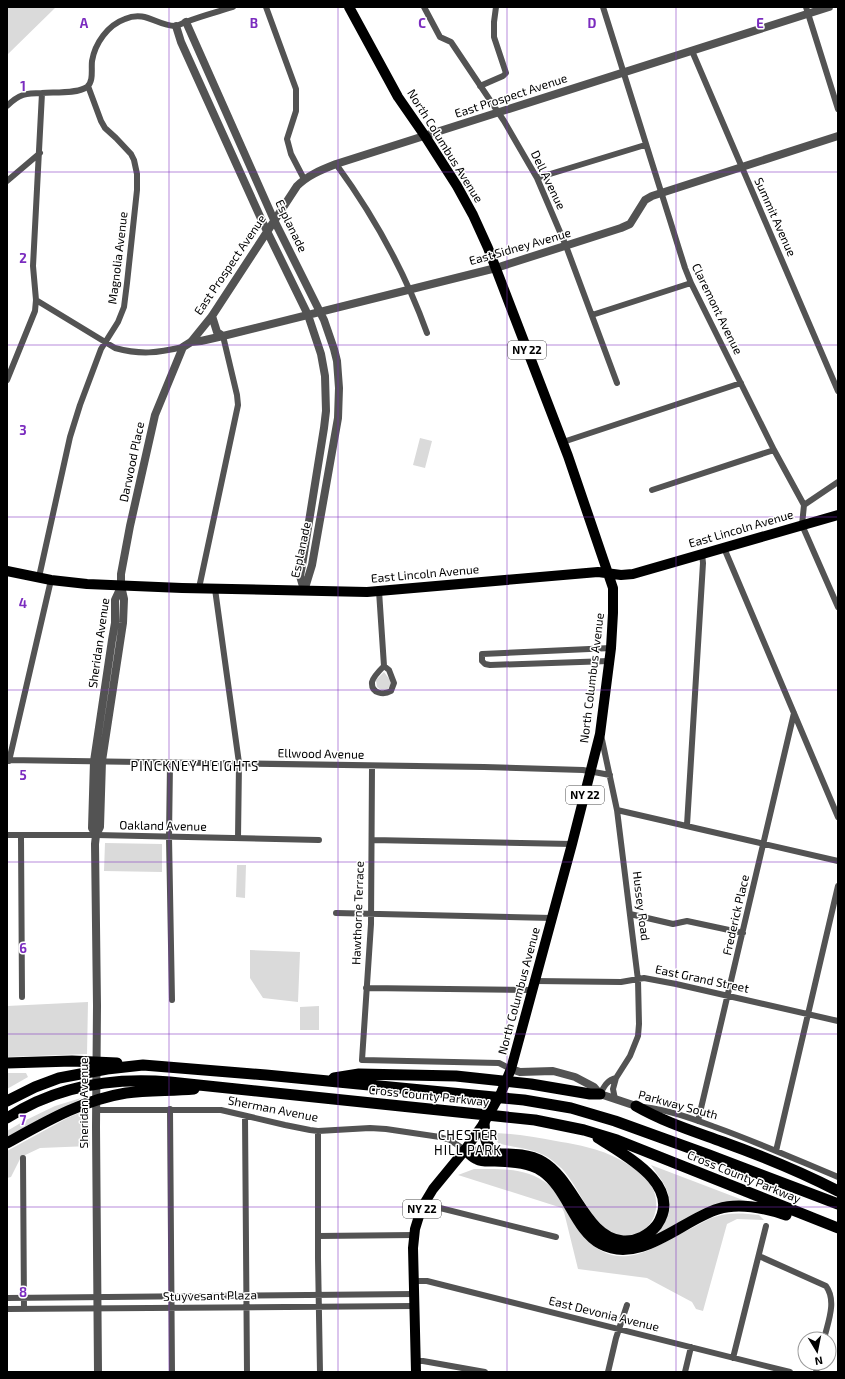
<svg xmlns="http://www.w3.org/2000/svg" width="845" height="1379" font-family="'Exo 2',sans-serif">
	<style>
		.green { fill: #dadada }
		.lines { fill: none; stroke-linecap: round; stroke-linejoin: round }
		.minor { stroke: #535353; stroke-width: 6 }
		.tertiary { stroke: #535353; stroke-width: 8 }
		.primary { stroke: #000; stroke-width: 10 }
		.motorway { stroke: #000; stroke-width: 11 }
		.grid { fill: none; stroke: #7b2cbf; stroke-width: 1; stroke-opacity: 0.55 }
		.labels { text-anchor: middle; stroke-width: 3; stroke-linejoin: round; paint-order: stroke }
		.shield { fill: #fff; stroke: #4c4c4c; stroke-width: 1 }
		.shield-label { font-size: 11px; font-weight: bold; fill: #000 }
		.street-label { font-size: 12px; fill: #000; stroke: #fff }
		.neighbourhood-label { font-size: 13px; letter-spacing: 1px; fill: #000; stroke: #fff }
		.grid-label { font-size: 13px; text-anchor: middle; font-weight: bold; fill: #7b2cbf; stroke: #fff; stroke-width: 3; stroke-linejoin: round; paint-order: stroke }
	</style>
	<rect width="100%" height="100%" fill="#fff"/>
	<path class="green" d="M7,7h49l-49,48z
		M420,438l12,3 -7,27 -12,-3z
		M384,672l6,8 1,4 -4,6h-6l-4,-3 -1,-7z
		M105,843l57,1v28l-58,-1z
		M237,865h9l-1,33 -9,-1z
		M250,950l50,2 -2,50 -35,-4 -13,-20z
		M88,1002l-1,52 -80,3v-51z
		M319,1006v24h-19v-23z
		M7,1073h19l2,4 -21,12z
		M81,1098l-9,7 -65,33v-7l17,-10 31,-15z
		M87,1110l3,36 -50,2 -19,9 -10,20 -4,1v-27l62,-34z
		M496,1133c20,1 40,4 60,8 29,5 51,9 76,26 4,3 9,6 12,9 27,27 6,70 -30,58 -4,-1 -7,-4 -10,-7 -18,-16 -25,-38 -40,-56 -3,-4 -8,-7 -11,-10 -16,-13 -36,-12 -55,-18l-3,-6z
		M651,1165l97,37 -96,36c14,-15 23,-32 13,-52 -4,-8 -10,-14 -14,-21z
		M474,1169c27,0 53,-2 75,16 5,4 9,12 12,17 18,28 34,61 73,53 11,-2 21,-8 31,-13 15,-8 31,-16 46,-24 16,-6 31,-5 48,-3l5,5 -27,-1 -10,5 -24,87 -7,-2 -4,-7 -45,-24 -69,-9 -14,-57 -2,-4 -104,-33z"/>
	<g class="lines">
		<path class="minor" d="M266,7l30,82v22l-9,28 4,15 13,25
			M424,7l16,30 11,5 53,79 33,57 29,68 51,137
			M603,7l82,261 6,15 83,167 30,55 -2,20 36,82
			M806,7l32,102
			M692,51l146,340
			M480,86l23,-10 3,-3 -12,-36v-15l2,-15
			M7,106c12,-12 19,-13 35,-13
			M336,164c38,52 69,108 91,169
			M537,178l108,-33
			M7,181l33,-28
			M36,300l79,48c26,7 42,5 68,-1
			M592,315l99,-32
			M7,380l28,-69 1,-11 -3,-34 9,-173c12,-1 35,1 45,-6 7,-6 4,-18 5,-26 3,-18 16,-36 33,-42 21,-9 32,7 50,7 4,0 7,-3 11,-4 15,-6 31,-10 47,-15
			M563,442l178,-59
			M652,490l122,-40
			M804,505l34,-23
			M724,548l114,269
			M39,577l31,-140 10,-32 21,-56 17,-27 6,-15 3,-24 10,-93v-16l-3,-14 -3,-6 -15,-16 -11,-10 -4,-7 -13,-35
			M199,588l39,-183 -1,-10 -14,-59
			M215,589l24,174 -1,75
			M379,591l5,75c-4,4 -11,11 -12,16 -1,12 12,13 19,9l3,-8 -5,-13 -5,-4
			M609,661l-119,4 -5,-1 -3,-3v-7l129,-6
			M601,735l16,75 21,170 1,44 -1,12 -8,20 -14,22 -3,11 2,10
			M7,760l477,7 99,3 27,5
			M9,761l42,-181
			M170,763l-1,74 3,163
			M372,766l-1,158 -9,136 137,3 12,6
			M617,810l221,51
			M687,825l16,-262 -1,-9
			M7,835h89l223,5
			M21,836l1,161
			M372,840l200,4
			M336,913l216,5
			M630,914l43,10 14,-3 56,12
			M535,981l86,1 23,-4 32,6 162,37
			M366,988l166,2
			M600,1094c4,-7 7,-14 16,-16
			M644,1107c25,3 49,12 71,20 42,15 82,33 123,50
			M170,1109l2,263
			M96,1110h125l64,15 25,5 8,1 52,-3 16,1 54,8 10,3 15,10
			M245,1116l2,256
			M698,1121c33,-136 63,-272 96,-408
			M318,1131v127l2,114
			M776,1151l62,-265
			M23,1158l1,151
			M424,1204l132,33
			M318,1236l96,-1
			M759,1256l67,30c11,15 2,36 -2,53
			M413,1281h14l363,91
			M7,1298l407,-4
			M7,1309l407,-3
			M733,1358l33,-132
			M416,1361h7l62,11
			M608,1372l8,-34 11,-33
			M685,1372l6,-25
			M816,1372l2,-9"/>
		<path class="tertiary" d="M186,22l88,198 50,100 10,29 3,12 2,27 -1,30 -26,147 -8,26
			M176,26l5,16 82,181 45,92 13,39 4,22 1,35 -2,17 -22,137 -2,11 4,14
			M212,316l5,16 6,4
			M191,342l10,-1 22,-5 273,-68 125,-40 9,-4 15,-24 7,-4 186,-60
			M96,835l-4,-7 2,-67 18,-121 3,-17v-23l6,-13
			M511,1069l9,3 33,-1 22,6 19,10 6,7 36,12
			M98,1372l-2,-245 1,-121 -2,-162 1,-9 4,-8 2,-66 21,-138 1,-24 -3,-13v-12l9,-48 25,-111 28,-68 8,-5 21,-26 85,-130c11,-11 24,-16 39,-22l493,-157"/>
		<path class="primary" d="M349,7l49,90 27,39 32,50 16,29 15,33 80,208 45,132v25l-2,35 -11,86 -28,110 -61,225 -10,24 -17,30 -19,27 -32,39 -9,15 -5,12 -4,13 -2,19 3,124
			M7,571l44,9 36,4 95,4 185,4 231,-20 23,3 12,-1 205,-59"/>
		<path class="motorway" d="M7,1063l65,-2 45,2
			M334,1078l25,-4 97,2 75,8 59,10h10
			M7,1101l28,-14 24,-9 48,-9 36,-4 123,10 258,25 47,8 44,13 94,34 129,49
			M636,1106c28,16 57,25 87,36 39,14 78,30 115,49
			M7,1118c49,-32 105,-41 163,-36l365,38 49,10 33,10 221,88
			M484,1123c1,13 0,24 14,30
			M7,1143c38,-21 75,-43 119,-50 22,-3 45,-2 68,-4
			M465,1150c4,3 8,8 12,9 6,3 12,2 18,2 16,1 33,1 47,10 26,18 32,58 59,73 39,21 81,-24 117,-35 22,-7 47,-1 68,6
			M469,1151c24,6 51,-2 74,11 31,18 43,77 80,79 13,1 26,-6 34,-16 27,-40 -33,-70 -59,-87"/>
	</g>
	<path class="grid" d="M169,7v1365M338,7v1365M507,7v1365M676,7v1365M7,172h831M7,345h831M7,517h831M7,690h831M7,862h831M7,1034h831M7,1207h831"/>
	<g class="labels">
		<g class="shield">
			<rect x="508" y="341" width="38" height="18" rx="3"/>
			<rect x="566" y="786" width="38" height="18" rx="3"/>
			<rect x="403" y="1200" width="38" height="18" rx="3"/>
		</g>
		<g class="shield-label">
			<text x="527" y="354">NY 22</text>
			<text x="585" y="799">NY 22</text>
			<text x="422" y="1213">NY 22</text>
		</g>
		<g class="street-label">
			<text transform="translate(511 96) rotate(-18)" y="4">East Prospect Avenue</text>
			<text transform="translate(445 146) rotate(58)" y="4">North Columbus Avenue</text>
			<text transform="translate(548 180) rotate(64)" y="4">Dell Avenue</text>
			<text transform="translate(775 217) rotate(66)" y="4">Summit Avenue</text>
			<text transform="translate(291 226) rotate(64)" y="4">Esplanade</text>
			<text transform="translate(520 247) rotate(-16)" y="4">East Sidney Avenue</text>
			<text transform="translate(118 258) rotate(-83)" y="4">Magnolia Avenue</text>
			<text transform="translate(230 265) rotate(-56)" y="4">East Prospect Avenue</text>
			<text transform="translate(717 309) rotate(64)" y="4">Claremont Avenue</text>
			<text transform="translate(132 462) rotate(-78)" y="4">Darwood Place</text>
			<text transform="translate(741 529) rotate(-16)" y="4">East Lincoln Avenue</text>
			<text transform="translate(301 550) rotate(-78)" y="4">Esplanade</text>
			<text transform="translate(425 574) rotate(-5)" y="4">East Lincoln Avenue</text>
			<text transform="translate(99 643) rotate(-82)" y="4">Sheridan Avenue</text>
			<text transform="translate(592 678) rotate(-83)" y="4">North Columbus Avenue</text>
			<text transform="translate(321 754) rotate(1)" y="4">Ellwood Avenue</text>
			<text transform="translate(163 826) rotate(1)" y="4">Oakland Avenue</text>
			<text transform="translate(641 906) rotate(83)" y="4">Hussey Road</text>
			<text transform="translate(358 913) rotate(-88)" y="4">Hawthorne Terrace</text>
			<text transform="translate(736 915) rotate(-77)" y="4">Frederick Place</text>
			<text transform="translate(702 979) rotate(12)" y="4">East Grand Street</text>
			<text transform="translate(519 991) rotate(-75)" y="4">North Columbus Avenue</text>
			<text transform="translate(429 1096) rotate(6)" y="4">Cross County Parkway</text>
			<text transform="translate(84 1103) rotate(-90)" y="4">Sheridan Avenue</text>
			<text transform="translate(678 1105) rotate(15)" y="4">Parkway South</text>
			<text transform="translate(273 1109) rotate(11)" y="4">Sherman Avenue</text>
			<text transform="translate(744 1177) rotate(22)" y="4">Cross County Parkway</text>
			<text transform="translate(210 1296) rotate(-1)" y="4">Stuyvesant Plaza</text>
			<text transform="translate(604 1314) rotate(14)" y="4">East Devonia Avenue</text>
		</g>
		<g class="neighbourhood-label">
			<text x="195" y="771">PINCKNEY HEIGHTS</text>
			<text x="468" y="1140">CHESTER<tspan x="468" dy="15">HILL PARK</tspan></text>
		</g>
	</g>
	<g class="grid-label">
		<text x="84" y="28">A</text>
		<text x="254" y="28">B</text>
		<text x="422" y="28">C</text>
		<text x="592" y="28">D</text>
		<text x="760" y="28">E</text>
		<text x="23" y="91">1</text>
		<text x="23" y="263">2</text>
		<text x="23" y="435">3</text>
		<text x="23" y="608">4</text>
		<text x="23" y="780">5</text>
		<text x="23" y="953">6</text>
		<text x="23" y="1125">7</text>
		<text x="23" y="1297">8</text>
	</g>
	<rect width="845" height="1379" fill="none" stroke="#000000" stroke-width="16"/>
	<g transform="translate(817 1351) rotate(170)"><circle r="19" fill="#ffffff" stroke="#999999"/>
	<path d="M0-3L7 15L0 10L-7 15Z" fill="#000000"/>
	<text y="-6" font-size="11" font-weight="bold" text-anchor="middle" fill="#000000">N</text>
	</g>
</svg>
